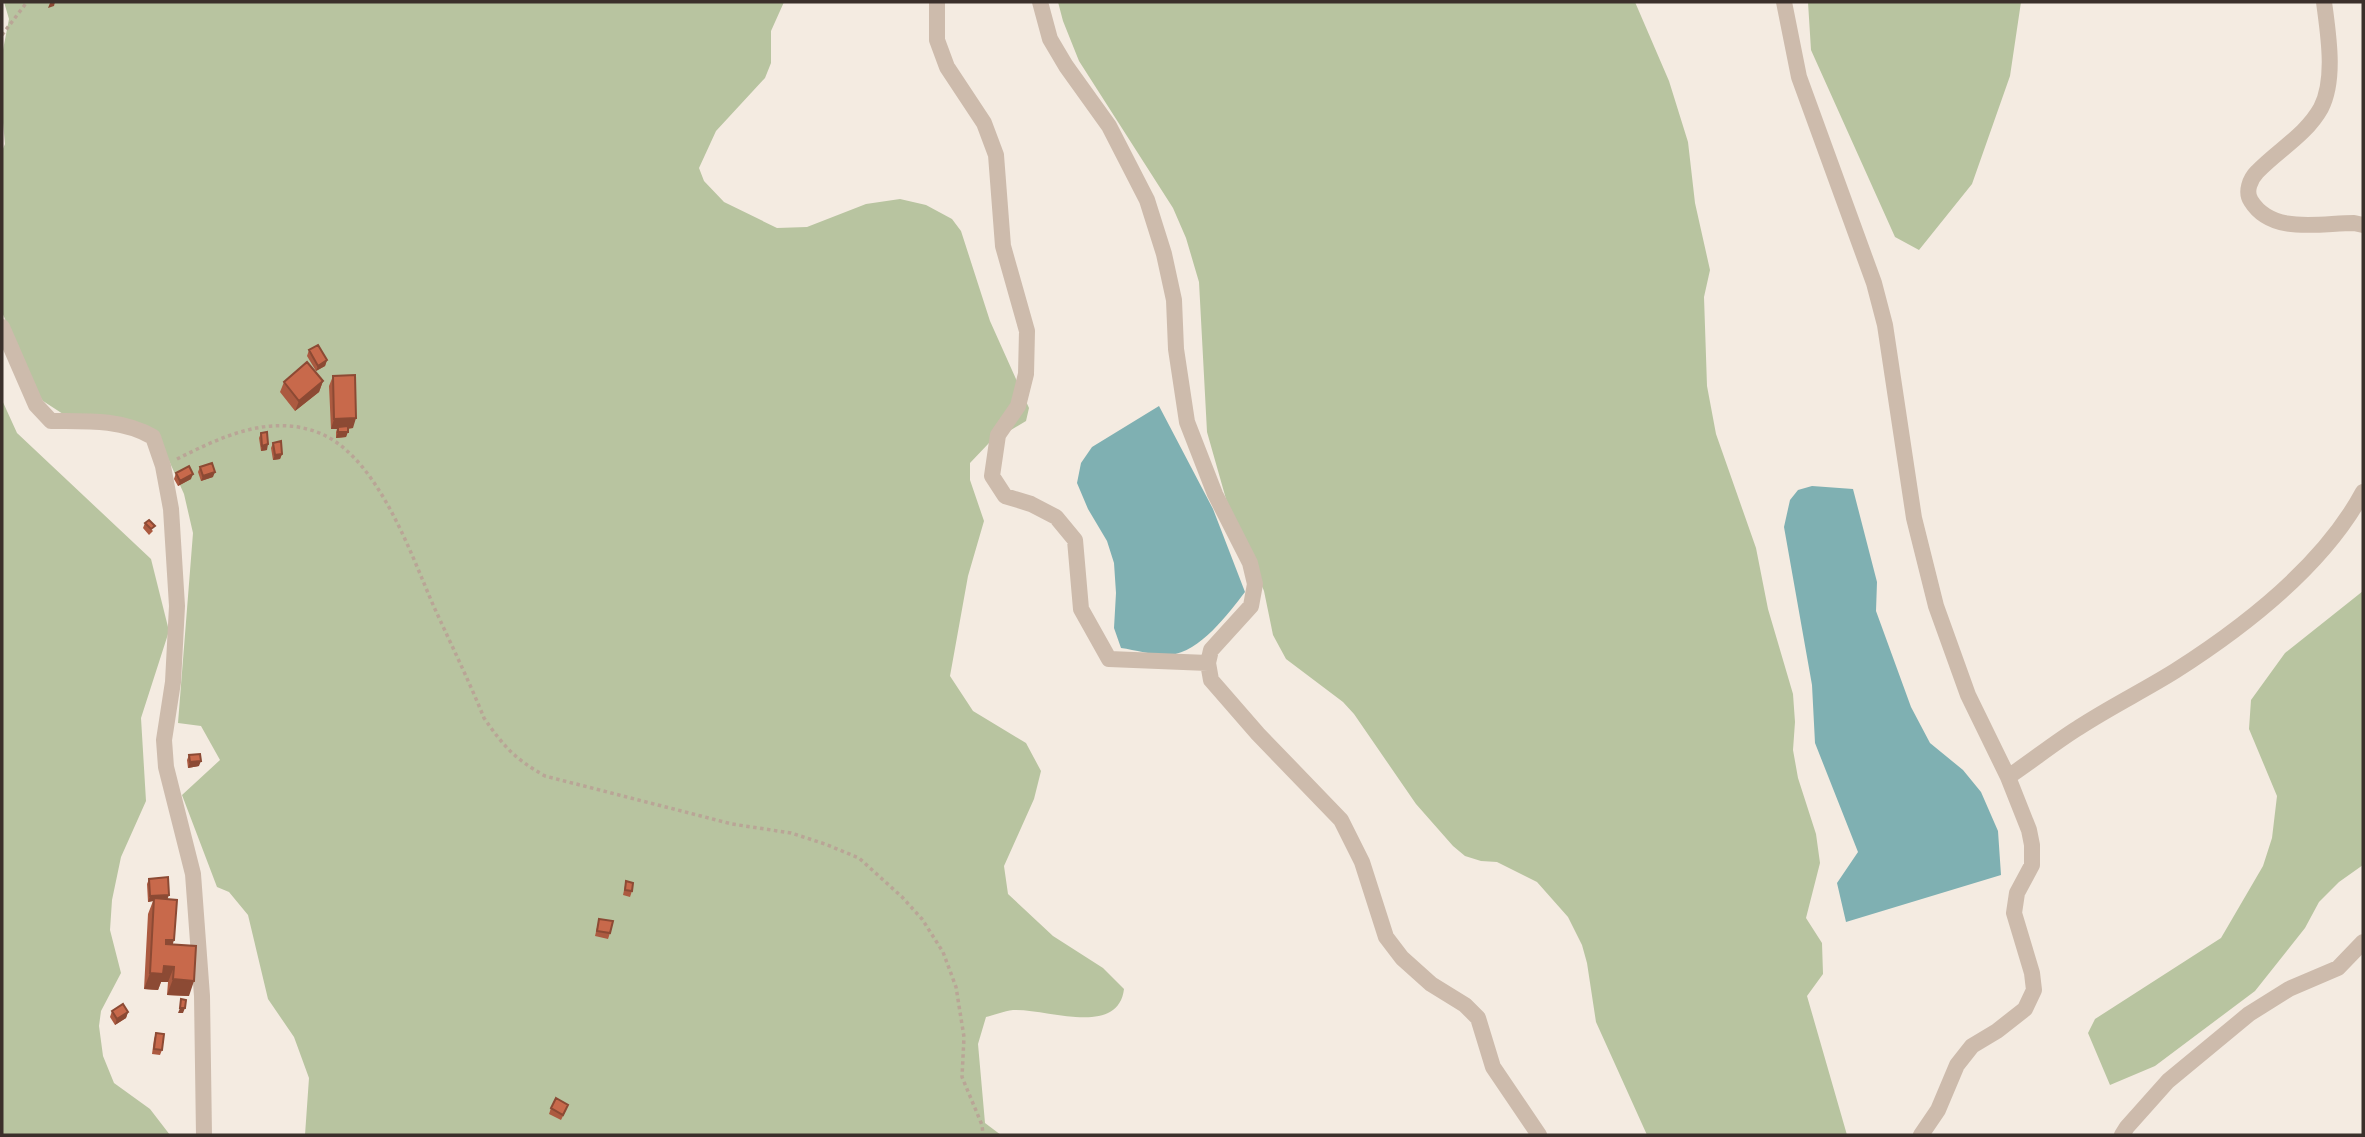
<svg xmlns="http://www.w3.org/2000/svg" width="2365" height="1137" font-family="'Fira Sans Condensed',sans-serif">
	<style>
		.green { fill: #b8c4a0 }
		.water { fill: #7fb0b2 }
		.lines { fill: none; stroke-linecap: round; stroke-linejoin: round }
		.path { stroke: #b9a596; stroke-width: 3.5; stroke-dasharray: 3.5 3.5; stroke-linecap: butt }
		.street { stroke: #cdbbac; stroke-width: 16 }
		.wall { fill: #ac5a40 }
		.shaded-wall { fill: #8c4a34 }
		.building { fill: #c8694b; stroke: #8c4a34; stroke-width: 2 }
	</style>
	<rect width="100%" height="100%" fill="#f4ebe1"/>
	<path class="green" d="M4,2h780l-13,29v32l-6,15 -49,53 -17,37 5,13 20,21 53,26 30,-1 59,-23 34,-5 26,6 26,14 9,12 29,90 39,87 -3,13 -37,22 -19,20v17l14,41 -16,55 -18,100 23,35 53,32 15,28 -7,28 -30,67 4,28 45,42 50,32 21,21c-6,49 -78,19 -111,21 -9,1 -19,5 -27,7l-8,27 7,79 16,12h-696l4,-57 -15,-41 -26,-38 -20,-84 -19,-23 -12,-5 -35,-92 38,-35 -19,-34 -23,-3 15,-190 -9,-39 -22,-49 -11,-7 -71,-13 -37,-24 -25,-36 -5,-27 -11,-26v-161l3,-7 -3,-32v-57l7,-36z
		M1058,2h577l34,79 19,61 7,61 15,67 -6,27 3,89 9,48 40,114 12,61 25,85 2,28 -2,28 5,28 18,56 4,29 -14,55 16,25 1,31 -16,22 40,139h-200l-51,-113 -9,-59 -5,-18 -14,-28 -31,-35 -40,-20 -16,-1 -16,-5 -12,-10 -37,-42 -62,-90 -11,-12 -57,-43 -13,-24 -9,-44 -38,-92 -19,-67 -8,-150 -13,-44 -13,-30 -94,-147 -16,-40z
		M1808,2h213l-11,74 -38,108 -53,66 -24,-13 -84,-187z
		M2,400l15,33 134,126 18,72 -28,87 5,83 -25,56 -9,43 -2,30 11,43 -20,38 -2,15 4,30 11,27 36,26 20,26h-168z
		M2363,591v274l-24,17 -20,20 -14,26 -50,63 -100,75 -45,19 -22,-52 7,-14 126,-81 42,-72 9,-28 5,-42 -28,-67 2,-29 34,-47z"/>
	<path class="water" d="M1159,406l54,103 32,83c-17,22 -45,60 -75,63 -15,1 -34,-5 -49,-7l-7,-20 2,-35 -2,-30 -7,-22 -19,-32 -11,-26 4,-20 11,-16z
		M1812,486l41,3 24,93 -1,29 35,96 19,36 33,27 18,22 17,39 3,44 -155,47 -9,-39 21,-31 -43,-109 -3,-58 -28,-158 6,-27 8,-10z"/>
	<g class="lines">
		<path class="path" d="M2,35l25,-33
			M177,459c42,-21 89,-44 137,-28 62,20 96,121 120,176 17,37 35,74 50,111 20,29 31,41 61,58l187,48 59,9 34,11 34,14 43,39 20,22 21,33 13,35 8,50 -2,40 20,48 1,10"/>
		<path class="street" d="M937,2v38l10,27 37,56 12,32 7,91 24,85 -1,43 -8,32 -20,29 -6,41 13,20 26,8 25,13 19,23 6,69 28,50 99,4
			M1040,2l10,37 16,27 43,60 38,74 17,54 10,46 2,49 11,73 28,72 35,69 5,21 -4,22 -40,44 -3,13 3,17 47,54 83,86 21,42 24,75 16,21 29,26 34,21 13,13 15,49 46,68
			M1784,2l15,75 75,206 11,42 29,193 22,88 32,89 40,82 21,53 3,15v20l-15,28 -3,20 18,60 2,17 -9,19 -28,22 -25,15 -15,19 -19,45 -17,25
			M2324,2c4,31 12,77 -3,106 -15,27 -43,42 -64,64 -7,7 -12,20 -6,29 21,34 69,22 103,22l9,2
			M2,327l34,78 15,16c35,0 71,-2 102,16l10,29 8,43 6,97 -4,76 -9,58 2,27 27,107 9,122 2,139
			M2008,777c24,-16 46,-34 70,-49 32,-21 65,-37 97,-57 69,-44 149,-106 188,-179
			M2122,1135l5,-8 41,-46 81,-67 40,-25 49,-21 25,-26"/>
	</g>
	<path class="wall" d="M309,350l18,10 -2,6 -9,5 -9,-15z
		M333,376l20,52 -5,1 -2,8 -10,1v-6l1,-3h-6l-2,-43z
		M323,381l-4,11 -24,19 -15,-19 4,-10z
		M261,433l6,17 -6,1 -2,-13z
		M273,443l9,11 -2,5 -7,1 -2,-12z
		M200,467l13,10 -12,4 -3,-9z
		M176,473l15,6 -13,7 -4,-7z
		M145,523l8,8 -4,4 -6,-7z
		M189,755l10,11 -11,2 -1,-8z
		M149,879l19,20 5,45 16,52 -22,-1 1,-13h-7l-3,8 -14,-1 4,-75 5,-13 -5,1 -1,-18z
		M626,881l6,10 -2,6 -7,-2z
		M599,919l11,14 -2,6 -13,-3z
		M112,1011l16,1 -2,6 -11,7 -5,-8z
		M156,1033l6,17 -2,5 -8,-1 2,-15z
		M551,1108l15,2 -5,10 -12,-6z"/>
	<path class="shaded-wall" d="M53,2h2l-1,4 -6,2 2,-5z
		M327,360l-2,6 -9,5 2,-5z
		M323,381l-4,11 -24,19 4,-10z
		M356,418l-3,10 -15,1v-2l-1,2h-6l3,-10z
		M338,432h10l-2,5 -10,1z
		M268,444l-1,6 -6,1 1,-5z
		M282,454l-2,5 -7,1 2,-5z
		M215,472l-2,5 -12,4 2,-5z
		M193,474l-2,5 -13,7 2,-5z
		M201,761l-2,5 -11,2 2,-6z
		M169,895l-2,5 -13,-2 -1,3 -5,1 2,-6z
		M166,940h8l-5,16h-8z
		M164,966l10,1 -6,15h-7l-3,8 -14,-1 6,-16z
		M173,979l21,2 -5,15 -22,-1z
		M180,1008h5l-2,5h-5z
		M128,1012l-2,6 -11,7 2,-6z"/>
	<path class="building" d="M318,345l9,15 -9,6 -9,-16z
		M307,362l16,19 -24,20 -15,-19z
		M355,375l1,43 -22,1 -1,-43z
		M348,426v6h-10v-5z
		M267,432l1,12 -6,2 -1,-13z
		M281,441l1,13 -7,1 -2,-12z
		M212,463l3,9 -12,4 -3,-9z
		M189,466l4,8 -13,7 -4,-8z
		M149,520l6,6 -4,3 -6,-6z
		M200,754l1,7 -11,1 -1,-7z
		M168,877l1,18 -19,1 -1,-17z
		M626,881l7,2 -1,8 -7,-1z
		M154,898l23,2 -3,40h-8v4l30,2 -2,35 -21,-2 1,-12 -10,-1 -1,8 -13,-1z
		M599,919l14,2 -3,12 -13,-2z
		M181,999l5,1 -1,8h-5z
		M123,1004l5,8 -11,7 -5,-8z
		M156,1033l8,1 -2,16 -8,-1z
		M556,1098l12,7 -5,10 -12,-7z"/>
	<rect width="2365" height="1137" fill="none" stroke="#3b302b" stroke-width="7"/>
</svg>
